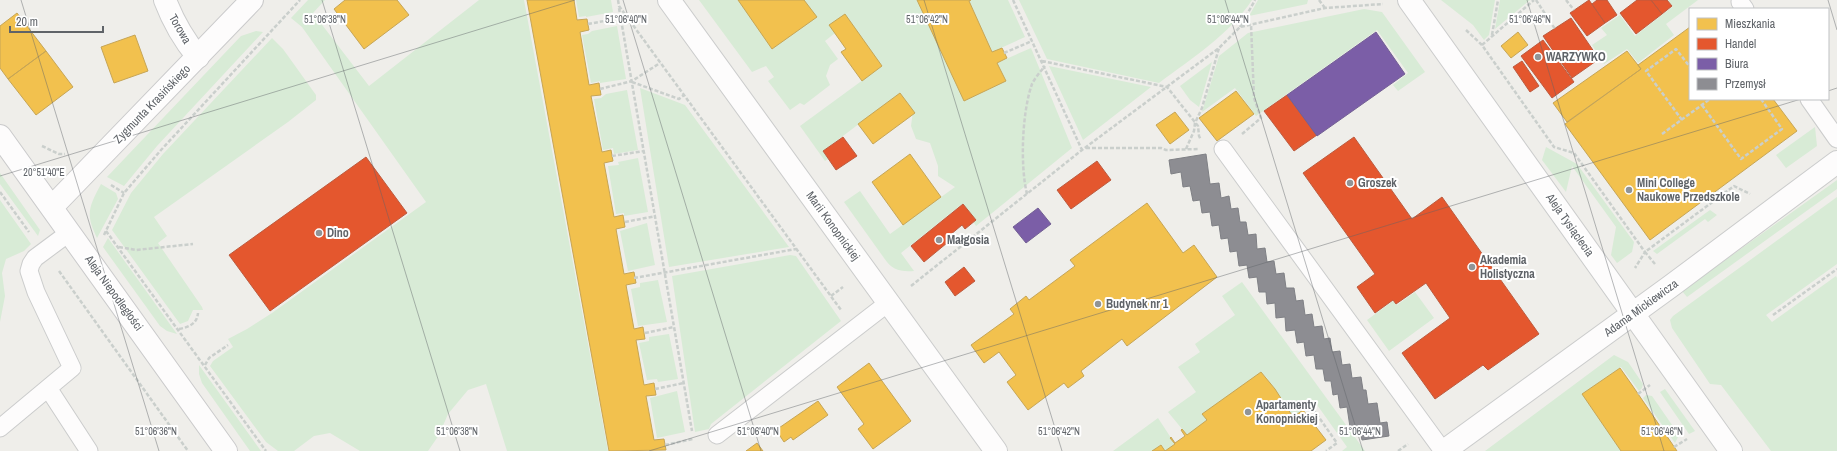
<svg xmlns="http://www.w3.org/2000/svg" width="1837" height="451" font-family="'Archivo Narrow',sans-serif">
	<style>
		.green { fill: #d8ebd6 }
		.homes { fill: #f2c14e; stroke: #c6a556 }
		.shops { fill: #e4572e; stroke: #bc5b3f }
		.offices { fill: #7b5ea7; stroke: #736094 }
		.industry { fill: #8d8d92; stroke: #7f8085 }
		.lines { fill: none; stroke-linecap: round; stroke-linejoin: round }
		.lane-casing { stroke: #cbcccc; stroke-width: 19 }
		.street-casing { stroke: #cbcccc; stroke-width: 24 }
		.secondary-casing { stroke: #cacacb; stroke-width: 24 }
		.path { stroke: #cacfcc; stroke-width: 2.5; stroke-dasharray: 4 2; stroke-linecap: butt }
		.lane { stroke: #fdfcfc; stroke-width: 17 }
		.street { stroke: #fdfcfc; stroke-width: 22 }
		.secondary { stroke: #fdfcfc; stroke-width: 22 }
		.ticks { fill: none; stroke: #5f6368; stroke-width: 1; stroke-opacity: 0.45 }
		.poi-dot { fill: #919496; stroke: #fff; stroke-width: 1.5 }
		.labels { text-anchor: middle; stroke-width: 4; stroke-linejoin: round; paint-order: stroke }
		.street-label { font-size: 12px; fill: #5f6368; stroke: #fff }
		.poi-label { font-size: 12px; font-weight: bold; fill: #5f6368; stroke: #fff; text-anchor: start }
		.ticks-label { font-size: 10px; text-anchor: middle; fill: #5f6368; stroke: #fff; stroke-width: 4; stroke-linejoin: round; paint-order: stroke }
	</style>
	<rect width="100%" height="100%" fill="#efeeea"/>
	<path class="green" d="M308,0h17l-12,13 56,73 110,-86h45l84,451h-101l-21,-67 -18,6 -20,24 -9,21 -11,16h-68l-30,-18 -16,3 -20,15h-16l-12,-9 -56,-76 3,-5 20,-14 -5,-8 19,-10 25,-16 154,-111 -124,-175 -11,-9z
		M576,0h35l2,12 -27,5v-1l-7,1z
		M699,0h218l47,101 42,-20 -9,-18 34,-15 41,100 -96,78 -14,-22 -61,49 13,18c-14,1 -22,-1 -30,-13l-40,-56 16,-11 30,43 65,-47 -17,-11v-10l-8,-23 -14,-4 -5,-13 2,-15 -13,-18 -77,58 5,8 -3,2 -25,-35 82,-60 -47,-33 -10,8 13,18 -8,6 -4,11 4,9 -26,20 -4,-2 -10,7 -22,-29 6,-4 -8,-11 -14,6z
		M971,0h37l17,37 -33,15 -23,-51z
		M1019,0h233c-23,35 -60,58 -93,83l-112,-24z
		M1258,0h50l-1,4 -58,12z
		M1441,0h54l-6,35 -5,5 -11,-15z
		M1500,0h30l-35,29z
		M1668,0h30l-32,24 8,11 -36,28 -11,-14 -23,15 -12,-19 15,-10 -6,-7 19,-13 15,21 37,-29z
		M1364,9l18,3 43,60 -27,19 -5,-6 15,-12 -31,-43 -121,86 -21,-28 -33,24 17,-56 29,-23z
		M617,26l9,53 -26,4v-2l-9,2 -9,-48 6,-1 4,-3z
		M256,31l7,1 -106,114 -33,40 -17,-9 134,-141z
		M272,38l11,11 33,46v5l-28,22 -134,95 13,19 -9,7 44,64 1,3h-10l-5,11 -8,3 -68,-94 19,-37 32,-39z
		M1212,62l-13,45 -9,-7 -10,-14z
		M1049,66l102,21 -68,53z
		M640,88l45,17 104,142 -120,20z
		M627,90l11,60 -24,4 -1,-6 -10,2 -9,-51 7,-1 5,-4z
		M1815,127l2,19 -31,22 -10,-13z
		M1546,147l31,17 57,78 -2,10 -15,11 -6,-8 5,-28 -44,-61 -6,26 -24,-32z
		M638,158l10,54 -24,4v-3l-8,1 -8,-48 11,-1 -1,-3z
		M0,173l40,57 -2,6 -38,-52z
		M1837,180v9l-150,108 -5,-6z
		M101,184l15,9 2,6 -21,39c-12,-24 -8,-31 4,-54z
		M1837,197v67l-71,51 6,7 64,-46 1,2v173h-66l-50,-66 -11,-1 -38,-56 -2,-8 3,-4z
		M0,200l31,44 -7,7 -18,8 -4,14 3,23 -5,26z
		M1710,210l7,5 -9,7 -3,-3 -48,35 -4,-3z
		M647,223l8,42 -27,6 -8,-40z
		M108,238l69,96 -10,-3 -7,-5 -57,-79z
		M790,255l6,1 45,65 -130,103 -2,5 -14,3 -23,-156z
		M658,280l9,42 -29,4 -7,-37 9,-2v-4z
		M1242,282l123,169h-23l5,-4 -32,-45 -22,15 -26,-39 -6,-6 -58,43 4,5 -20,15 -19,-23 28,-20 -18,-25 22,-15 -5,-8 40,-29 -13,-19z
		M1415,292l19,26 -45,33 -22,-31 26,-19 4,4z
		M669,334l9,45 -20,3 -1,-3 -10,1 -8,-37 10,-2v-4z
		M1614,355l14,7 15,22 -1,4 -3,3 -18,-24 -39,27 39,57h-136z
		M199,365l62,86h-11l-48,-68 -3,-9z
		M1665,389l30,42 -6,3 -29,-42z
		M677,391l8,41 -28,6 -7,-40z
		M1646,395l6,1 27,39 -4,8 -32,-45z
		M1158,418l17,26 -10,7 -4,-6 -9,6h-39z"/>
	<path class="homes" d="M345,0h52l12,15 -45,34 -30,-40z
		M527,0h47l3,20 10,-1 2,11 -9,2 9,53 10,-2 2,12 -10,1 11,56 9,-2 2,11 -9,2 10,54 9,-2 2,12 -9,2 8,45 10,-2 2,11 -10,2 8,44 9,-2 2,12 -9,1 8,45 10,-2 2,12 -10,1 8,44 10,-1 2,11 -57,1z
		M738,0h66l13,17 -45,32z
		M917,0h54l-2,1 23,51 10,-4 5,10 -10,5 9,18 -42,20z
		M17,13l29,38 -38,28 -8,-11v-42z
		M845,14l37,52 -20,15 -21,-29 5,-3 -17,-24z
		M1690,27v72h83l24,32 -147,109 -85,-116 76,-55 -3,-4z
		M1518,32l10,13 -17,13 -10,-12z
		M135,35l13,36 -34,12 -13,-36z
		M46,51l27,36 -37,28 -28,-36z
		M1627,51l14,18 -74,53 -14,-19z
		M1236,91l18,23 -37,27 -18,-23z
		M900,93l15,20 -42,31 -15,-20z
		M1175,112l14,18 -19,14 -14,-19z
		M910,154l31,43 -38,28 -31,-43z
		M1147,203l36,50 11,-8 23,32 -90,69 -5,-7 -41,32 3,5 -16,12 -4,-5 -36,27 -21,-28 9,-7 -17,-23 -15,11 -13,-18 43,-31 -4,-5 16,-13 3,4 46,-34 -5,-6z
		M869,363l42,58 -38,28 -15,-20 6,-5 -27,-37z
		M1620,368l12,17 45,66h-56l-39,-57z
		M1261,372l14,17 18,28 10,-7 23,30 -15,11h-159l9,-6 4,6 10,-7 -5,-6 1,-1 4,6 10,-7 -4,-6 1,-1 5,6 20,-15 -5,-6z
		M818,401l10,14 -35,25 -2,-3 -7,5 -8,-12z
		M757,443l6,8h-17z"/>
	<path class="shops" d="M1589,0l16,23 -18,13 -17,-23z
		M1597,0h10l10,15 -12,8 -13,-19z
		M1637,0h14l11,14 -26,20 -16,-21z
		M1651,0h16l5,6 -10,8z
		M1571,18l28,41 -27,19 -29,-42z
		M1543,40l31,42 -22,16 -31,-42z
		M1522,61l17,25 -9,6 -17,-25z
		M1287,95l30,40 -23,16 -30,-40z
		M843,137l14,19 -21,14 -13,-19z
		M1354,137l58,82 30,-22 97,137 -51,36 -5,-5 -48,34 -33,-46 48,-35 -24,-35 -30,21 -3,-4 -18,13 -18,-26 18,-13 -72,-101z
		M366,157l41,56 -137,98 -41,-56z
		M1097,161l14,19 -40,29 -14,-19z
		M963,204l13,16 -11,9 -3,-4 -12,10 3,3 -29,24 -13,-16z
		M964,267l11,14 -20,15 -10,-14z"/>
	<path class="offices" d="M1376,32l29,42 -88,62 -30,-41z
		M1038,208l13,16 -25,19 -13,-16z"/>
	<path class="industry" d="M1206,154l4,30 9,-1 2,15 8,-2 2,13 7,-1 2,14h6l2,13 8,-1 1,15 8,-1 2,14 7,-1 2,13 8,-1 2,15h8l2,13 7,-1 2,15 7,-1 2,13 8,-1 2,13 6,-1 2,14 8,-1 2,14 8,-1 2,14 9,-1 2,13h3l2,14 9,-1 3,20 7,-1 2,14 -27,4 -3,-14 -9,1 -3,-20 -7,1 -2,-14 -5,1 -2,-14h-6l-2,-12h-7l-2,-14 -8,1 -2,-14 -7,1 -2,-13 -9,1 -1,-14 -9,1 -1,-15 -8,1 -1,-12h-7l-2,-15 -8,1 -2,-13 -8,1 -2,-15 -7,1 -2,-14 -7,1 -2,-14 -7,1 -2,-14 -8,1 -2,-13 -7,1 -3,-15 -7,1 -2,-15 -10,2 -2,-14z"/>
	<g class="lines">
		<defs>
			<path id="lane" d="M1740,2l5,7
				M1809,99l28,40
				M1223,149l220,302
				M48,388l24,-20 -36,-76 -7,-21 2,-7 4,-6 35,-26
				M0,428l48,-40 41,63
				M717,435l171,-132"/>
			<path id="street" d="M165,0c8,21 18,39 33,57
				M669,0l327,451
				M1409,0l322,451
				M1444,451l227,-165 166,-124"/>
			<path id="secondary" d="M0,136l226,315
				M52,207l200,-207"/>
		</defs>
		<use href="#lane" class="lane-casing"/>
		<use href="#street" class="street-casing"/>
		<use href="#secondary" class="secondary-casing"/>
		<path class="path" d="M618,0l1,6 222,304
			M1013,0l69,150
			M1319,0l6,8
			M1536,0l19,29
			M1566,0l8,10
			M619,8l73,423
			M588,24l33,-6
			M1240,27l15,-27
			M1466,30l16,15 72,102 20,6 71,99 -10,16
			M1492,35l6,-35
			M1482,45l52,-45
			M1004,53l28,-12
			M1042,61l125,26 31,39 1,10 2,4
			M632,82l47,17 5,-4
			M600,89l32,-8 28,-18
			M1702,105l39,54 41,-30 -21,-30
			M1682,120l-36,-49 30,-22 14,18
			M1242,134l19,-16 -7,-20 -3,-74
			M1662,134l48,-35
			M42,146l17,8h6
			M1086,148h75l5,2 32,-1
			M1186,149l8,-18 1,-8 7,-15 17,-60
			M612,156l32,-5
			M111,185l13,8
			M0,192l29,40
			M1027,194c-7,-28 -5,-82 5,-110 3,-6 8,-12 13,-18
			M625,222l31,-6
			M106,231l160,220
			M104,235l20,-42 37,-43 139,-150
			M119,247l17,3 57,-6
			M1655,264l-10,-12 89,-66 16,8
			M59,271l129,180
			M634,278l162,-29
			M911,286l171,-136 137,-102 21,-21 85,-19 58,-4
			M831,296l12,-9
			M1773,315l64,-46
			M179,329c10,-2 18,-5 19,-16
			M645,333l29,-6
			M205,365l4,-7 19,-13
			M655,389l29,-6
			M1638,394l12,-9
			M1313,409l24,34 -11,8
			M665,445l28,-6
			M1674,447l13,-8
			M1398,451l10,-7"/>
		<use href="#lane" class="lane"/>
		<use href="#street" class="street"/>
		<use href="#secondary" class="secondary"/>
	</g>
	<path class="ticks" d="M21,0l138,451M322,0l138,451M623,0l138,451M924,0l138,451M1225,0l138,451M1527,0l137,451M1828,0l9,30M1828,91l9,-3M0,176l575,-176M649,451l1152,-352"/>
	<g class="poi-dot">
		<circle cx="1538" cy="57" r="4"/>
		<circle cx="1350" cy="183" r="4"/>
		<circle cx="1629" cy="190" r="4"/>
		<circle cx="319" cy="233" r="4"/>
		<circle cx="939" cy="240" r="4"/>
		<circle cx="1472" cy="267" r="4"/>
		<circle cx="1098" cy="304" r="4"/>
		<circle cx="1248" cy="412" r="4"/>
	</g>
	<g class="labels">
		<g class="street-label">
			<text transform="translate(180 29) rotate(60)" y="4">Torowa</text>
			<text transform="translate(152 104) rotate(-46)" y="4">Zygmunta Krasińskiego</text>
			<text transform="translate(1570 225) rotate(55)" y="4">Aleja Tysiąclecia</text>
			<text transform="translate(833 226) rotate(54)" y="4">Marii Konopnickiej</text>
			<text transform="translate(114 293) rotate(54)" y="4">Aleja Niepodległości</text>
			<text transform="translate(1641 308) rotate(-36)" y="4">Adama Mickiewicza</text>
		</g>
		<g class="poi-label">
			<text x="1546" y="61">WARZYWKO</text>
			<text x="1358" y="187">Groszek</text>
			<text x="1637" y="187">Mini College<tspan x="1637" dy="14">Naukowe Przedszkole</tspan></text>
			<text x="327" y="237">Dino</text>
			<text x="947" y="244">Małgosia</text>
			<text x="1480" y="264">Akademia<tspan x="1480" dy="14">Holistyczna</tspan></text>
			<text x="1106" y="308">Budynek nr 1</text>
			<text x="1256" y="409">Apartamenty<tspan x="1256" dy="14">Konopnickiej</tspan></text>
		</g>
	</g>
	<g class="ticks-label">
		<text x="325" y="23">51°06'38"N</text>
		<text x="626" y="23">51°06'40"N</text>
		<text x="927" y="23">51°06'42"N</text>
		<text x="1228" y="23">51°06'44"N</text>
		<text x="1530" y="23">51°06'46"N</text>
		<text x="44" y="176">20°51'40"E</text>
		<text x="156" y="435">51°06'36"N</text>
		<text x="457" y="435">51°06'38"N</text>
		<text x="758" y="435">51°06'40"N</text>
		<text x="1059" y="435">51°06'42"N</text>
		<text x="1360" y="435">51°06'44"N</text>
		<text x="1662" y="435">51°06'46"N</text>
	</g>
	<rect x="1689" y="8" width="140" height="92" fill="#ffffff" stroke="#bfc1c3"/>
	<rect x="1697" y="18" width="20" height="12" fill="#f2c14e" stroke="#bfc1c3"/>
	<text x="1725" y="28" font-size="12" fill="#5f6368">Mieszkania</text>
	<rect x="1697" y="38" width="20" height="12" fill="#e4572e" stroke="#bfc1c3"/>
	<text x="1725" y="48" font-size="12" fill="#5f6368">Handel</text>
	<rect x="1697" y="58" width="20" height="12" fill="#7b5ea7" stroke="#bfc1c3"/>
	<text x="1725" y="68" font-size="12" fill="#5f6368">Biura</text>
	<rect x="1697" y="78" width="20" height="12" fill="#8d8d92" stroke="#bfc1c3"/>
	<text x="1725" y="88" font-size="12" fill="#5f6368">Przemysł</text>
	<path d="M10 26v6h93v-6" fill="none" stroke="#5f6368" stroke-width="2"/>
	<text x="16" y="26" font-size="12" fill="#5f6368" stroke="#ffffff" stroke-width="3" paint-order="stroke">20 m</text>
</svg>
